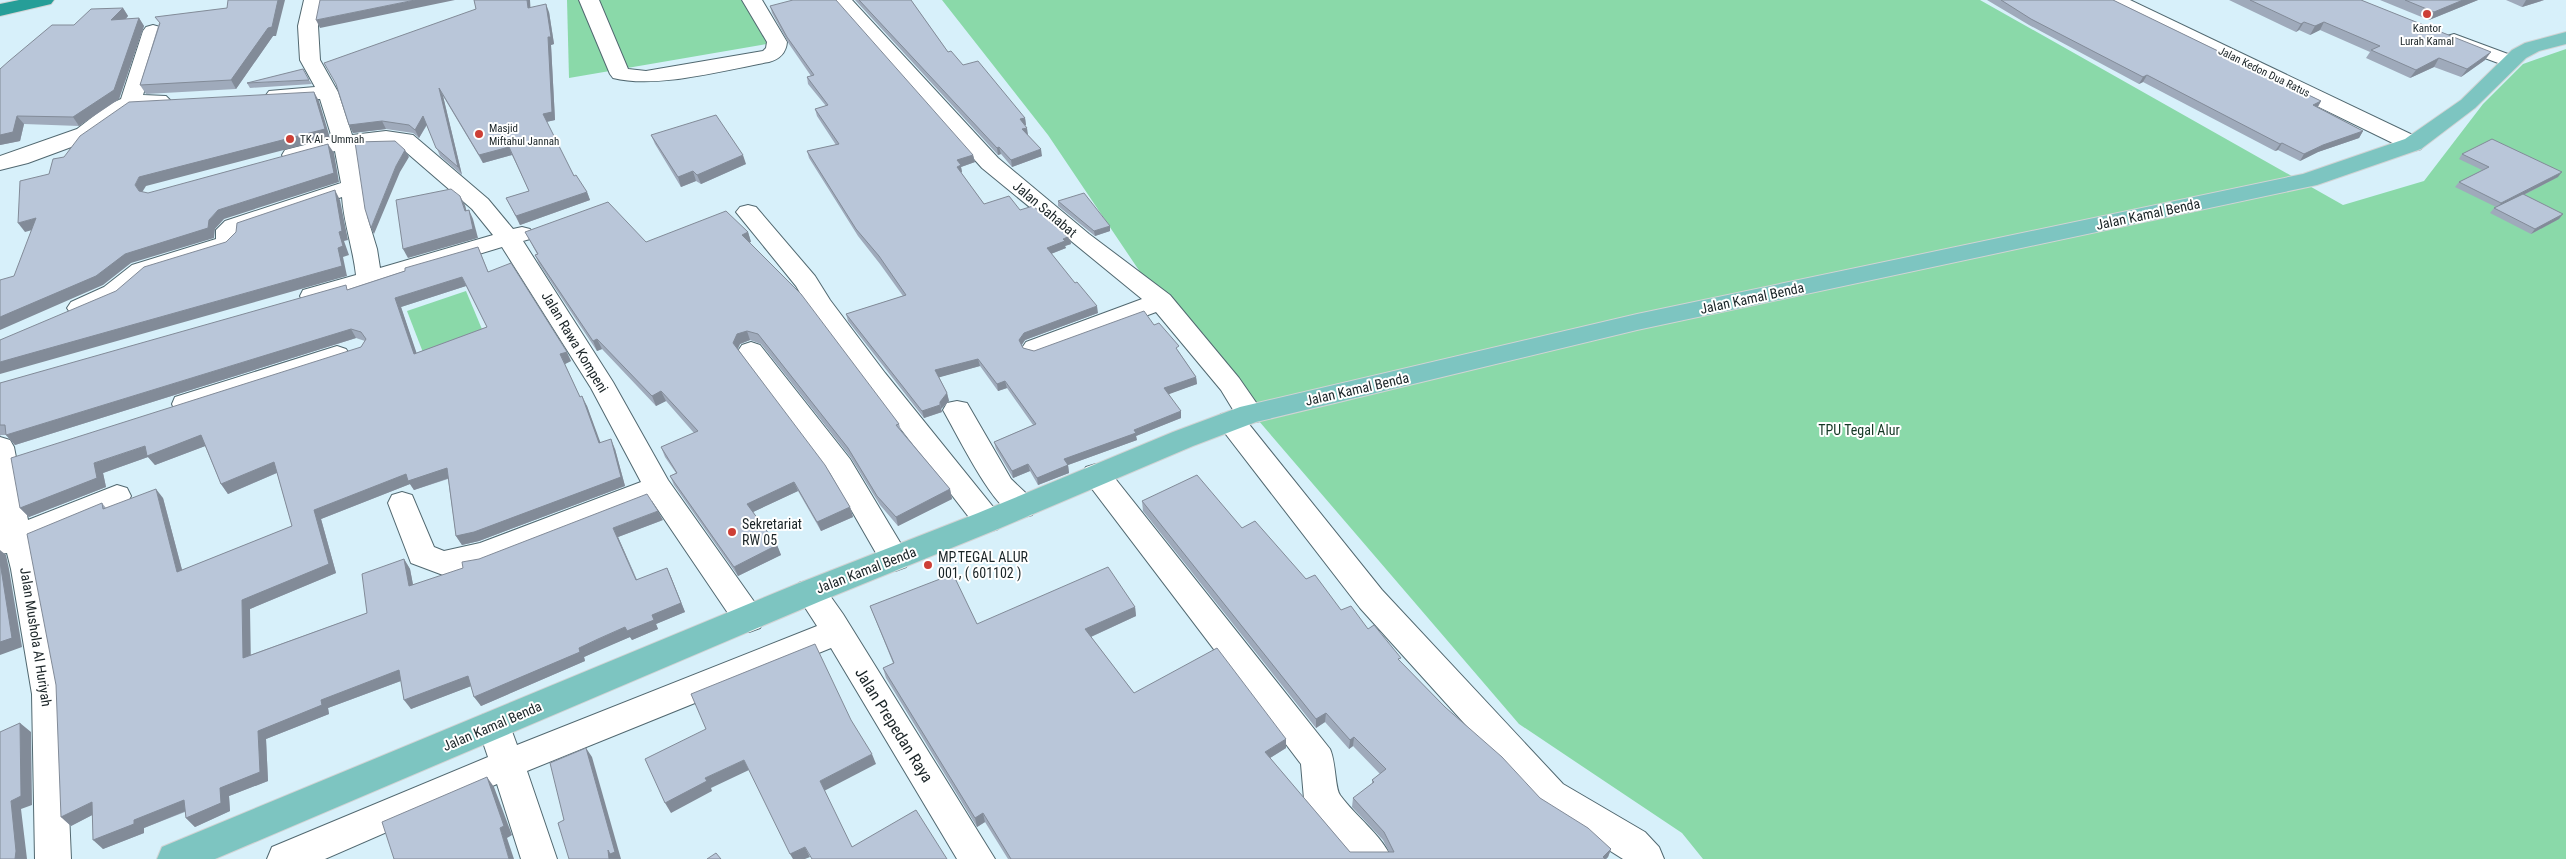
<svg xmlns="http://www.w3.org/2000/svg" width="2566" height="859" viewBox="0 0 2566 859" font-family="'Roboto Condensed',sans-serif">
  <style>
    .green { fill: #8ad9a9 }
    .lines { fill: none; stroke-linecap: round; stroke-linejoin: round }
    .minor-casing { stroke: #516870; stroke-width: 2 }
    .major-casing { stroke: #d1d3d4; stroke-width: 2 }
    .highway-casing { stroke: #d1d3d4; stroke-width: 2 }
    .minor { fill: #fff; fill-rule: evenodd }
    .major { fill: #7dc5c1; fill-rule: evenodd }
    .highway { fill: #269e98; fill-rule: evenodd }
    .wall { fill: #9faabb; fill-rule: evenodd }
    .shaded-wall { fill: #828b98 }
    .building { fill: #b9c6d9; stroke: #828b98; fill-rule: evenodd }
    .poi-dot { fill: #cd3f36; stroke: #fff; stroke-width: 2 }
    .labels { text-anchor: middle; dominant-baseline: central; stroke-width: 4; stroke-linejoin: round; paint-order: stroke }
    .far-poi-label { font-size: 11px; fill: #1a2427; stroke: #fff; text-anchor: start }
    .far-street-label { font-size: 11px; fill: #1a2427; stroke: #fff }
    .street-label { font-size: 14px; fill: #1a2427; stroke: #fff }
    .park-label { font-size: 14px; fill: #153825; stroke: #fff }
    .poi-label { font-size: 14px; fill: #1a2427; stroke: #fff; text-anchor: start }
    .near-street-label { font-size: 16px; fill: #1a2427; stroke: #fff }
  </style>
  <rect width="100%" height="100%" fill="#d7f0fa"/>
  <g class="green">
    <polygon points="567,0 757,0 767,44 569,78"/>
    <polygon points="942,0 1980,0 2343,205 2424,181 2483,104 2523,64 2566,49 2566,859 1703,859 1682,833 1519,724 1173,321 1048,135"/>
    <polygon points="466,291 484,334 424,355 407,311"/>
  </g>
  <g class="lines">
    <defs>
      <g id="minor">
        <path d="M304 0H324L318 26 320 60 338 92 352 135 386 131 413 135 488 199 513 229 522 227 530 229 534 234 530 239 523 241 613 382 668 480 760 610 765 619 760 628 749 632 738 628 652 501 484 566 443 575 411 563 388 503 392 495 402 492 412 495 434 547 444 551 480 543 641 482 591 388 502 247 321 302 312 304 303 302 300 296 303 290 356 275C353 248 344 224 342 197L241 231V240L232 249 150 275 122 299 89 314 80 316 71 314 67 308 71 302 104 287 132 265 216 239V230L225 221 341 183 335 151 293 162 285 160 282 155 285 150 332 138 320 99 276 101 269 99 266 95 269 91 315 87 300 60 298 26ZM386 145 399 146 472 209 493 235 380 268 377 249 367 216 364 186 356 147Z"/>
        <path d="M579 0H599L628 69 646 71 763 51 766 48 767 42 742 0H762L787 42C786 53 780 59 769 62 723 70 657 89 613 78L610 74Z"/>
        <polygon points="832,0 852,0 998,158 1089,234 1170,295 1239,378 1264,414 1260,421 1248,423 1382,590 1563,784 1645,832 1659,847 1664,859 1623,859 1539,806 1360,608 1221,428 1217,421 1221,414 1235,413 1221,390 1156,312 1044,354 1035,357 1026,354 1022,348 1026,342 1142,299 982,168"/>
        <polygon points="2105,0 2130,0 2421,139 2424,144 2421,149 2413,151 2405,149 2108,4"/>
        <polygon points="153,25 160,27 163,31 143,95 166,96 170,100 166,104 135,109 124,115 93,139 28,163 0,170 0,156 77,129 108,105 121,99 143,31 146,27"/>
        <polygon points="2454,34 2516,57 2519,61 2516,65 2509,67 2447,44 2444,40 2447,36"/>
        <polygon points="748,205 756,207 815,276 830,300 885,373 998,513 1003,521 998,529 988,532 978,529 867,385 811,311 796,286 736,212 740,207"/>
        <polygon points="751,342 760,345 850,459 910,559 906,567 895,571 884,567 830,473 738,351 742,345"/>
        <polygon points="337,346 346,349 350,355 346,361 185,413 175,411 172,404 175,397"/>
        <path d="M957 401 967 403 1011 479 1032 499 1037 507 1032 515C1025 517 1021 518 1014 515 991 505 957 434 943 410L947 403Z"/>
        <polygon points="0,437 10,440 14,447 28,520 117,485 127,488 131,496 127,504 34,542 41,569 64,694 71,859 35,859 32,694 11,569 7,553 0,554"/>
        <path d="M1096 464 1106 467 1330 749C1336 762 1335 789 1340 795 1356 817 1381 834 1392 859H1351L1309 810 1304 799 1301 764 1086 481 1082 474 1086 467Z"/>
        <polygon points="810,580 821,583 843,614 995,859 957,859 831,648 527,771 557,859 521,859 497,784 325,859 267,859 272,847 488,757 477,725 482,715 494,711 506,715 517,745 817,626 795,592 799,583"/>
      </g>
      <polygon id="major" points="2566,32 2566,44 2539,51 2526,58 2475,108 2421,149 2317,185 1637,330 1256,422 1193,446 998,529 821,601 215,859 157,859 162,847 799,583 978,513 1173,432 1240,407 1637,314 2303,174 2405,139 2461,100 2512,50 2525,43"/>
      <polygon id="highway" points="19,0 54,0 51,4 0,16 0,4"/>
    </defs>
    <use href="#minor" class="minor-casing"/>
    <use href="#major" class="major-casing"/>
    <use href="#highway" class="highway-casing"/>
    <use href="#minor" class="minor"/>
    <use href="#major" class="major"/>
    <use href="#highway" class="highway"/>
  </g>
  <g class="wall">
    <polygon points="474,0 530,0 530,8 549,12 554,44 551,45 555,120 546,122 574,176 587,192 590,200 520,225 506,198 529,191 512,155 483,163 443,96 462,175 440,156 427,125 419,138 413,133 386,129 353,133 349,125 476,9"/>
    <polygon points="855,0 911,0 948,52 1025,118 1026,125 1025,125 1028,135 1027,135 1042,156 1012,167 1001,154 998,155"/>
    <polygon points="1987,0 2113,0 2321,101 2318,107 2363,131 2359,138 2318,152 2300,161 2278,150 2275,151 2143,82 2139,84 2029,25"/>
    <polygon points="2229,0 2361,0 2485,60 2461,77 2434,67 2410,78 2366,58 2370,52 2320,30 2310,35 2299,30 2296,32"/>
    <polygon points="2380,0 2478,0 2429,20"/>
    <polygon points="2506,0 2544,0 2522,7"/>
    <polygon points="770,6 973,155 975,162 961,167 962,172 961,173 984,204 1020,210 1071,244 1065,246 1066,248 1051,254 1098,313 1025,340 1022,345 1023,348 1034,351 1154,325 1179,352 1196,377 1197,384 1168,394 1181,418 1136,436 1137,440 1068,465 1069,473 1038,485 1030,471 1013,478 996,449 994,442 1033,425 1007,388 998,391 980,366 939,377 947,393 949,401 941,409 942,412 924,418 848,321 846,314 903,296 880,264 858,236 809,158 807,151 836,145 817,116 815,109 826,106 808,84 807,77 811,76 789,44 772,13"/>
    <polygon points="123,8 128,16 126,19 139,18 144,26 119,99 79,126 24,124 20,141 0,145 0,69 74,25"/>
    <polygon points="159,23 276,36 273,36 236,89 146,94 140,85"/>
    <polygon points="309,80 312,84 250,88 247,83"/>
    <polygon points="651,135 746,164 701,184 696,181 681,187 655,144"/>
    <polygon points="2462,154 2558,177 2524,195 2563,214 2559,219 2531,234 2490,213 2494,208 2496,207 2455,187 2459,182 2482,170 2459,159"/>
    <polygon points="1058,201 1110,231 1095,236 1058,206"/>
    <polygon points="525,232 646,242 748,232 751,242 749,242 899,424 901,430 950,489 952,499 898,526 880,505 851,458 761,344 750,340 740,344 738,349 850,507 853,517 821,531 798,491 753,512 777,545 781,555 738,576 674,485 670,476 676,473 665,457 661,447 694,433 666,401 656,406 602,349 597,351 539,264 535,255 537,254"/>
    <path d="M478 247 488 271 571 361 565 364 580 397 587 406 600 443 615 449 625 486 479 541 462 545 456 536 448 479 414 490 410 484 321 519 336 573 250 609V655L367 613 404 559 410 569 413 585 663 520 618 537 637 580 667 568 671 577 685 612 656 624 658 629 632 640 630 637 603 648 584 657 585 661 481 706 471 686 411 709 401 681 328 708 329 714 266 739 268 781 229 796 230 811 195 827 186 818 185 812 144 828V833L103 849 92 815 71 826 61 817 102 503 106 508 163 498 182 570 292 526 277 473 228 494 221 484 205 446 155 465 148 457 103 473 106 487 29 517 20 508 361 347 365 341 356 338 15 445 6 435H1L0 436V383L349 289ZM466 286 487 327 416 353 401 307Z"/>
    <polygon points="1142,501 1242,528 1306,579 1341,610 1368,629 1445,707 1540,798 1611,849 1608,857 1606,859 1008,859 985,822 977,827 886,678 883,668 893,663 870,606 977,624 1135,607 1136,616 1091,637 1134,693 1286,739 1286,748 1270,758 1350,852 1389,852 1383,840 1352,807 1353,798 1372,784 1372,780 1380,774 1353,746 1349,749 1325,722 1316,728 1143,511"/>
  </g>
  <g class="shaded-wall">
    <polygon points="278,0 285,0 276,36 273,36 236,89 231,80"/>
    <polygon points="415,0 455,0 320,28 316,20"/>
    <polygon points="527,0 530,0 531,16 528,8"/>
    <polygon points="2463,0 2478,0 2429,20 2434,12"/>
    <polygon points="2526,0 2544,0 2522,7"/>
    <polygon points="546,4 549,12 554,44 551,45 555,120 546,122 543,114"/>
    <polygon points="123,8 128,16 117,28 111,20"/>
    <polygon points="139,18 144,26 119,99 79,126 73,117"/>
    <polygon points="2304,22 2299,30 2296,32 2301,24"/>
    <polygon points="2324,22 2320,30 2310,35 2315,26"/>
    <polygon points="2491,52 2485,60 2461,77 2467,69"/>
    <polygon points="2439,58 2434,67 2410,78 2416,70"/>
    <polygon points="2147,75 2143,82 2139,84 2143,77"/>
    <polygon points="439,88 443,96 462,175 458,167"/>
    <polygon points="314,92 319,101 330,138 146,186 141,194 135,185 139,177"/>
    <polygon points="2321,101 2317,108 2313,105"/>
    <polygon points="17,116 24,124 20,141 0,145 0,135"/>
    <polygon points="423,116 427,124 419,138 415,130"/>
    <polygon points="1025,118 1026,125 1021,126 1020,119"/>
    <polygon points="382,121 386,129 353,133 349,125"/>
    <polygon points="1027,128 1028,135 1023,136 1022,129"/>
    <polygon points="2363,131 2359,138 2318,152 2300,161 2304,154 2323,145"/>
    <polygon points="2282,143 2278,150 2275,151 2280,144"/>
    <polygon points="328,144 334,153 339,182 224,219 215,229 214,238 131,263 103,285 0,330 0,317 125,254 209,220 218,210"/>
    <polygon points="509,147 512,155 483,163 479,155"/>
    <polygon points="999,147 1001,154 998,155 997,148"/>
    <polygon points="1041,149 1042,156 1012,167 1011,160"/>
    <polygon points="405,150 409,157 400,172 374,234 371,228 396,166"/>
    <polygon points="743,155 746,164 701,184 697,175"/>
    <polygon points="973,155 975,162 961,167 962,172 958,174 957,167 957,160"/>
    <polygon points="693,171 696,181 681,187 678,177"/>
    <polygon points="2562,172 2558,177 2497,208 2501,203"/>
    <polygon points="335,190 340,200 348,240 344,241 349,255 343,257 347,276 0,374 0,362 338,248 339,232"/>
    <polygon points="587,192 590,200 520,225 516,216"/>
    <polygon points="460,196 465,205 469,220 465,211"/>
    <polygon points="469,210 473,219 478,238 408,258 403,249"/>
    <polygon points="2563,214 2559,219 2531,234 2535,229"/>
    <polygon points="36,218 43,227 25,232 18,223"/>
    <polygon points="1110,226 1110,231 1095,236 1094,231"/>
    <polygon points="748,232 751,242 745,244 742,235"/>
    <polygon points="1070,236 1071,244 1065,246 1066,248 1048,255 1047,248 1063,239"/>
    <polygon points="462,277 466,286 401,307 420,363 414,354 395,298"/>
    <polygon points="1097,306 1098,313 1025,340 1020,347 1019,340 1024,333"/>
    <polygon points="351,329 356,338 15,445 6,435"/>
    <polygon points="747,331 750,340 740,344 736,352 733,343 737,334"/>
    <polygon points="597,339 602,349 597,351 593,341"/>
    <polygon points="567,352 571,361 565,364 560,354"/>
    <polygon points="978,359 980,366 937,378 935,370"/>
    <polygon points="1196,377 1197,384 1164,396 1164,388"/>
    <polygon points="1005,381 1007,388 998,391 997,384"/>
    <polygon points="661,391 666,401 656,406 652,396"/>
    <polygon points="947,393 949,401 941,409 940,402"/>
    <polygon points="582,396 587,406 604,452 599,443"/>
    <polygon points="940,405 942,412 924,418 922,411"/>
    <polygon points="1181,411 1181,418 1136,436 1137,440 1068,465 1069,473 1038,485 1037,478 1064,459"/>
    <polygon points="201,435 208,445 155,465 148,457 103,473 106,487 29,517 20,508 94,463 145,446"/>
    <polygon points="611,439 615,449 625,486 479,541 462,545 456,536"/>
    <polygon points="274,462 281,471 228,494 221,484"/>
    <polygon points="1028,464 1030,471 1013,478 1012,471"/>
    <polygon points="447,468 452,477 414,490 410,484 321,519 336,573 250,609 251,667 243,658 242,600 314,510 406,474"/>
    <polygon points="794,482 798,491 751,513 747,504"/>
    <polygon points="156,489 163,498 185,581 177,572"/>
    <polygon points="950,489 952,499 898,526 896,517"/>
    <polygon points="850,507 853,517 821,531 817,522"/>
    <polygon points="658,511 663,520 618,537 641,589 613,528"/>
    <polygon points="777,545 781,555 738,576 734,567"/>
    <polygon points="0,550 6,555 9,569 22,647 0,655"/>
    <polygon points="404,559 410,569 415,595 409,586"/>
    <polygon points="667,568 671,577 685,612 656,624 658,629 632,640 630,637 584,657 585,661 481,706 474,697 579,648 652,615"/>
    <polygon points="1135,607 1136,616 1086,639 1085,629"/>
    <polygon points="399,670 406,679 328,708 329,714 266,739 268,781 229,796 230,811 195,827 186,818 220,788 258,731 321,700"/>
    <polygon points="468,676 474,685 411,709 404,700"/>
    <polygon points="1326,713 1325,722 1316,728 1316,719"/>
    <polygon points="20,723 31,732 32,805 21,809 27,859 15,859 11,801"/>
    <polygon points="1354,737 1353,746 1349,749 1350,740"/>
    <polygon points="1286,739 1286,748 1265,761 1265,752"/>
    <polygon points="586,748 592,757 621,859 609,859"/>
    <polygon points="872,754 876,764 824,791 820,781"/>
    <polygon points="744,760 749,770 711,788 712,791 671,813 665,803 705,778"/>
    <polygon points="487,777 494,787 512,835 507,838 514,859 509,859 500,828"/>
    <polygon points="184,800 193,808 144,828 144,833 103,849 93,840 134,820"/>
    <polygon points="92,802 102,810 71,826 61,817"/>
    <polygon points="983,813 985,822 977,827 975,818"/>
    <polygon points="805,847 810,857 805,859 793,859 790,854"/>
    <polygon points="1611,849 1608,857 1606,859 1602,859 1603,857"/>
  </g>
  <g class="building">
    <polygon points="228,0 278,0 272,27 268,28 231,80 140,85 160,23 155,17 227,8"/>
    <polygon points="320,0 415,0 316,20"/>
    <polygon points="474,0 527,0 528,8 546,4 551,37 548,37 552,112 543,114 574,176 576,175 587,192 516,216 506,198 529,191 509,147 479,155 439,88 458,167 436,148 423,116 415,130 409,125 382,121 349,125 336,84 324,63 476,9"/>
    <polygon points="793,0 836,0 973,155 957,160 961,165 957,167 984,204 1009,196 1020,210 1033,206 1070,236 1063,239 1065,241 1047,248 1075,283 1077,282 1097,306 1024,333 1019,340 1023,348 1034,351 1144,311 1154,325 1159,323 1179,346 1176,348 1196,377 1164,388 1181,411 1134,430 1136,433 1064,459 1068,465 1037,478 1028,464 1012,471 994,442 1036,424 1005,381 997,384 978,359 935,370 947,393 940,402 940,405 922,411 846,314 906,295 879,256 856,229 807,151 839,144 815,109 828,105 807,77 814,75 787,37 770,6"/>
    <polygon points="859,0 911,0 948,52 951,51 963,65 978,61 1025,118 1020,119 1027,128 1022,129 1041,149 1011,160 999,147 997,148"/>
    <polygon points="2001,0 2113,0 2321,101 2313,105 2363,131 2323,145 2304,154 2282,143 2280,144 2147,75 2143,77 2031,19"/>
    <polygon points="2250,0 2361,0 2491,52 2467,69 2439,58 2416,70 2371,50 2380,46 2324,22 2315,26 2304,22 2301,24"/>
    <polygon points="2405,0 2463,0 2434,12"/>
    <polygon points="123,8 111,20 139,18 114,90 73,117 17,116 13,132 0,135 0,69 9,61 52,25 74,25 91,9"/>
    <polygon points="303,69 309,80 247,83"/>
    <polygon points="314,92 325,129 139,177 135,185 139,191 148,193 328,144 334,173 218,210 209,220 208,228 125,254 96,276 0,317 0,280 14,276 36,218 18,223 20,181 49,174 53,159 64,157 80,136 129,102"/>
    <polygon points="716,115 743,155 697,175 693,171 678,177 651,135"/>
    <polygon points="2492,139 2562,172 2501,203 2459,182 2489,167 2462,154"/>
    <polygon points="395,141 405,150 396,166 371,228 365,209 355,142"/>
    <polygon points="451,189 460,196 465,211 469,210 473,229 403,249 396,200"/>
    <polygon points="335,190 342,231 339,232 343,246 338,248 342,266 0,362 0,340 116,291 144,267 226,242 236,232 237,223"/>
    <polygon points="1084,193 1110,226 1094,231 1058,201"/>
    <polygon points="2523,194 2563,214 2535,229 2494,208"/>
    <polygon points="608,202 646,242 726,211 748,232 742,235 801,294 899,424 896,425 950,489 896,517 877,496 848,448 758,334 747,331 737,334 733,343 825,465 850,507 817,522 794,482 747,504 777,545 734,567 670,476 677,473 661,447 698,431 661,391 652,396 597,339 593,341 535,255 538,254 525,232"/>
    <path d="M478 247 488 272 511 263 567 352 560 354 580 397 582 396 599 443 611 439 621 477 474 532 456 536 447 468 408 481 406 474 314 510 329 564 242 600 243 658 367 613 362 574 404 559 409 586 463 568 462 562 479 559 647 494 658 511 613 528 636 580 667 568 681 603 652 615 654 620 627 631 625 627 598 639 579 648 580 652 474 697 468 676 404 700 399 670 321 700 322 705 258 731 260 772 220 788 221 803 186 818 184 800 134 820V824L93 840 92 802 61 817 56 685 27 534 102 503 103 509 156 489 177 572 292 526 274 462 221 484 201 435 147 456 145 446 94 463 97 478 20 508 11 458 361 347 366 339 361 332 351 329 6 435 5 425H0V383L346 285 347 290 405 271V268ZM462 277 487 327 414 354 395 298Z"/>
    <polygon points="1197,475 1242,528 1255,521 1306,579 1315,575 1341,610 1351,606 1368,629 1374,625 1401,658 1398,659 1445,707 1502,757 1540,798 1588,828 1611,849 1603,857 1605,859 1011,859 983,813 975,818 883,668 894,663 870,606 953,574 977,624 1108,567 1135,607 1085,629 1134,693 1217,648 1286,739 1265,752 1350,852 1394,852 1384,832 1353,798 1374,782 1372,780 1386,769 1354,737 1350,740 1326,713 1316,719 1142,501"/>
    <polygon points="0,562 12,638 0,642"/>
    <polygon points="815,644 851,720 872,754 820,781 852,847 916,810 947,859 812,859 805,847 790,854 744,760 705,778 707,781 665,803 645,759 706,729 691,694"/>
    <polygon points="20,723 21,796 11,801 16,851 15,859 0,859 0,732"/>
    <polygon points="586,748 615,852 610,854 608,850 609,859 569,859 558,823 564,820 550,763"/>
    <polygon points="487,777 504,826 500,828 509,859 394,859 382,822"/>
    <polygon points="716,853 721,859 707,859"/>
  </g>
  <g class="poi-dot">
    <circle cx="2427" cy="14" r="5"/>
    <circle cx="479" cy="134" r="5"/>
    <circle cx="290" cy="139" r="5"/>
    <circle cx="732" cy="532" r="5"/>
    <circle cx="928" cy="565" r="5"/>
  </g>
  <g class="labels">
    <g class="far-poi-label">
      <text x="2427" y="28" text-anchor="middle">Kantor<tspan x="2427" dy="13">Lurah Kamal</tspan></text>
      <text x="489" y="128">Masjid<tspan x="489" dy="13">Miftahul Jannah</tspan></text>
      <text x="300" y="139">TK Al - Ummah</text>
    </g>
    <g class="far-street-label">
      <text transform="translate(2264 72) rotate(26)">Jalan Kedon Dua Ratus</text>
    </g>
    <g class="street-label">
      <text transform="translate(1045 209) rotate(40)">Jalan Sahabat</text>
      <text transform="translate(2148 214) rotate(-12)">Jalan Kamal Benda</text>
      <text transform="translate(1752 298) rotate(-12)">Jalan Kamal Benda</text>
      <text transform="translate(575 342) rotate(59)">Jalan Rawa Kompeni</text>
      <text transform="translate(1357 389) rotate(-13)">Jalan Kamal Benda</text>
      <text transform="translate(866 570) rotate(-21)">Jalan Kamal Benda</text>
      <text transform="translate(36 637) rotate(81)">Jalan Mushola Al Huriyah</text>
      <text transform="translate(492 726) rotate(-23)">Jalan Kamal Benda</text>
    </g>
    <g class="park-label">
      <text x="1859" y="430">TPU Tegal Alur</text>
    </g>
    <g class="poi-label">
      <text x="742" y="524">Sekretariat<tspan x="742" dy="16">RW 05</tspan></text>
      <text x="938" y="557">MP.TEGAL ALUR<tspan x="938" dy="16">001, ( 601102 )</tspan></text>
    </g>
    <g class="near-street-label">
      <text transform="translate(894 725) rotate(58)">Jalan Prepedan Raya</text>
    </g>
  </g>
</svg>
